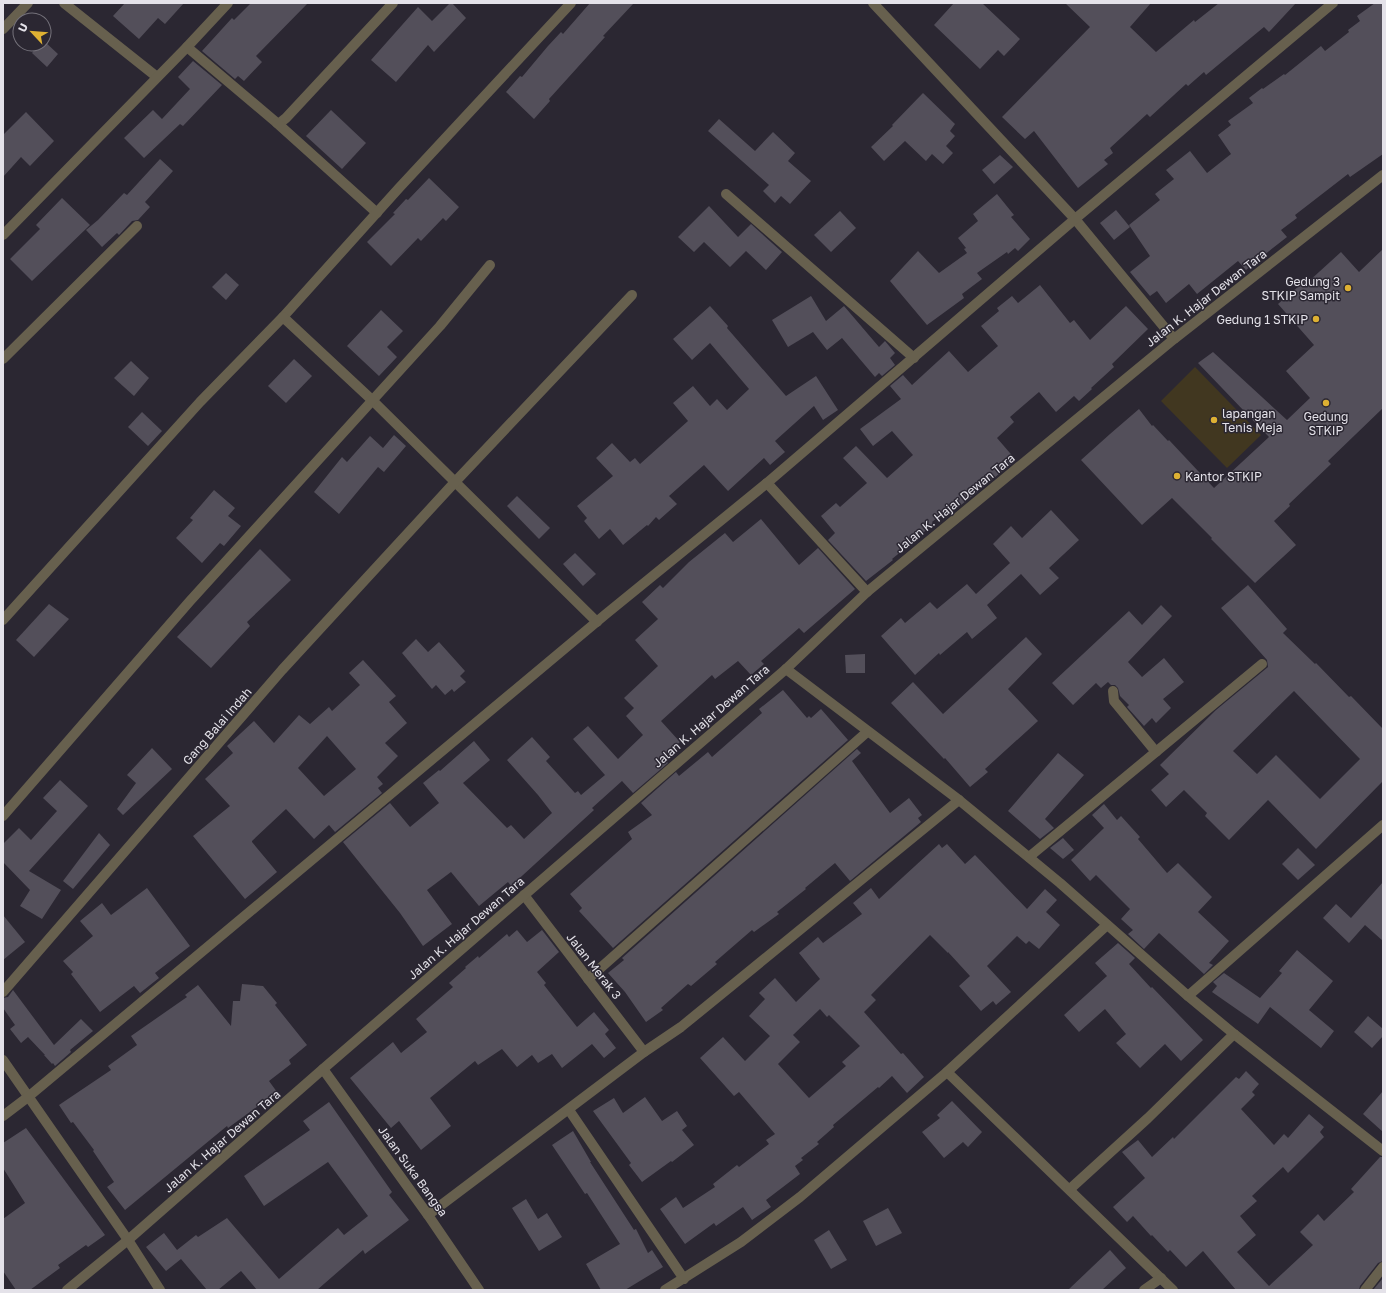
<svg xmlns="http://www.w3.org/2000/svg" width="1386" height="1293" viewBox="0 0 1386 1293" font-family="'Golos Text',sans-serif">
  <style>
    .green { fill: #413720 }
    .building { fill: #534f5a; fill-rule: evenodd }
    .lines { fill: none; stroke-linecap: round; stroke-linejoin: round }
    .minor { stroke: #67604e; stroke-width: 10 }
    .poi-dot { fill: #deb133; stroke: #2b2732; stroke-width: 1.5 }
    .labels { text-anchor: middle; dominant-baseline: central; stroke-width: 3; stroke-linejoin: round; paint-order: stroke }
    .poi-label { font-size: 12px; fill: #e4e2e9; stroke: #2b2732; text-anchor: end }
    .street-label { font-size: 12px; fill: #e4e2e9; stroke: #2b2732 }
  </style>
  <rect width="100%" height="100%" fill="#2b2732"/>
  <polygon class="green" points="1195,367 1261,435 1227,468 1161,401"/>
  <g class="building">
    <polygon points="125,3 184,3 165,24 158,18 139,39 113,16"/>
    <polygon points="251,3 308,3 256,56 262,62 244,81 238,76 235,79 202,51 232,18 234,20"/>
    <polygon points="450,3 452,3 466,18 434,52 428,45 396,82 371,60 418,7 432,21"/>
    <polygon points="590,3 634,3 603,36 605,37 549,99 550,101 534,119 506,92 520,76 522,77 548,46 561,32 563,34"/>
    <polygon points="954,3 982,3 1020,39 1004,56 998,50 980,69 934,25"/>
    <polygon points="1065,3 1151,3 1130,27 1156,52 1194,20 1195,22 1219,3 1296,3 1269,32 1264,27 1206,75 1204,72 1188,86 1186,84 1150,117 1147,114 1110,148 1113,153 1104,160 1108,164 1078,188 1034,131 1025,139 1002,117 1090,27"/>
    <polygon points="1375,3 1383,3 1383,154 1350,177 1348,174 1295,215 1297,218 1281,230 1287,237 1259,259 1246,270 1238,261 1197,294 1189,284 1166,303 1157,291 1150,296 1130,272 1150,256 1129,225 1160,200 1155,194 1174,179 1166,170 1190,151 1207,173 1231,154 1218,135 1231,125 1228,121 1253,103 1249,98 1262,88 1263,89 1284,74 1285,75 1321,46 1325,51 1349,32 1348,30 1360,21 1357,16"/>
    <polygon points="44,41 58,54 47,67 32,53 39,44 44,44"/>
    <polygon points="193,61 222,85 183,126 180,124 144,158 124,138 153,110 162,119 190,89 178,77"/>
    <polygon points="923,93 955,124 950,131 955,136 946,146 953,153 943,164 932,154 926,161 905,141 884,161 871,147 893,126 892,125"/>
    <polygon points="331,110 366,143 342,169 306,136"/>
    <polygon points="26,112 54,141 30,166 21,157 3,177 3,135"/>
    <polygon points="719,119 755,151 773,132 795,153 788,161 811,181 790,204 781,196 775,203 763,191 769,185 708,131"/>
    <polygon points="1000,155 1013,167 994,184 982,170"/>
    <polygon points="160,159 173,171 145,202 150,207 138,220 132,221 119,235 117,233 102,247 86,230 98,220 124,193 127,195"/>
    <polygon points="429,178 459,207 446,221 443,218 421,241 418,238 391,266 367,242 395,214 393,213 406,199 408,200"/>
    <polygon points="997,194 1014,215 1011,217 1030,239 1018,251 1015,248 1008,254 1007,252 977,273 982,279 962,294 964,298 927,325 890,281 918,251 939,273 967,253 964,249 966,248 958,238 978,221 973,214"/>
    <polygon points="62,198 90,225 32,281 10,259 40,229 36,225"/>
    <polygon points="709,206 738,237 751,224 782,252 766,270 746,251 730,267 704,242 694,252 678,237"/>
    <polygon points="1116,210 1130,227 1114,240 1100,223"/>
    <polygon points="840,211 856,228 831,252 814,235"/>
    <polygon points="1383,249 1383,408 1328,461 1331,464 1289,504 1290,506 1274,521 1296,545 1255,583 1211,539 1212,538 1172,498 1142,525 1081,460 1110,434 1139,409 1152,426 1153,425 1168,441 1169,440 1214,488 1269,437 1198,363 1213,352 1287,420 1310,398 1286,371 1314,345 1278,304 1306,280 1308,282 1341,252 1359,272"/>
    <polygon points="226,273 239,285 226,300 212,287"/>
    <polygon points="1040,285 1070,323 1074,320 1090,340 1126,306 1148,329 1112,364 1114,367 1091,388 1092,389 1079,401 1074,396 1056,412 1039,392 1010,417 1014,422 997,438 1016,460 961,505 958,501 932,522 934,525 918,536 919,537 892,559 893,560 866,581 828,540 835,533 821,516 836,503 840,507 867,483 843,458 856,446 887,478 913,455 892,431 873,446 860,429 901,399 890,386 903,375 912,385 949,351 968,372 998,346 981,326 999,311 997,308 1012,296 1018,303"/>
    <polygon points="811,296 826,321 844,306 879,347 885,341 895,353 890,358 895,365 882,376 879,373 875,377 842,338 827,350 813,332 788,347 772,320"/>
    <polygon points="710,306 728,326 727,328 786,396 816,376 838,410 823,420 814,406 775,441 785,452 770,465 764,458 728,491 704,465 669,496 677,504 659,520 656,517 648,526 647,525 623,545 610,529 599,539 584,521 587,518 577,506 613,476 596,458 612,443 630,462 635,458 640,464 688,421 673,403 693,386 710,406 717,399 727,410 749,389 710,343 692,360 673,339"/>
    <polygon points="381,310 403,331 387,347 397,357 379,376 347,346"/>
    <polygon points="294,359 312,376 286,403 268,386"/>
    <polygon points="131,361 149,378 134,396 114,378"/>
    <polygon points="142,412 162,431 148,446 128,427"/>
    <polygon points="394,435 406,446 384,472 378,467 339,514 314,492 342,457 347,462 370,436 383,448"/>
    <polygon points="214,490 235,508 228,516 241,526 224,546 220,543 202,563 176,538 193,520 190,518"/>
    <polygon points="517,496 550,528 539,539 507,506"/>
    <polygon points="1051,510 1079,540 1049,568 1059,578 1040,595 1021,574 987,605 997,618 972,639 967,632 940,655 939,653 915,675 881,636 901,618 905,623 930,602 937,609 967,584 976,594 1010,563 993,544 1011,526 1022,538"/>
    <polygon points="761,519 799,565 818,548 855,589 804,633 799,628 761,661 764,664 751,675 738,661 715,679 712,675 661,721 680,742 663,758 668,763 633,793 622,781 592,808 594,810 511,886 508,882 479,906 451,872 427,890 452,924 423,946 400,913 343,842 390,803 410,827 439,803 423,783 439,770 440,771 474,741 490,760 463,783 507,828 511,825 524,839 552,813 538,795 507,760 532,737 550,757 546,761 575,793 578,791 581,795 605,775 573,739 588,726 618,759 643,735 626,716 634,708 624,698 658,666 635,640 658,619 642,602 660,585 663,588 689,562 725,533 733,542"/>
    <polygon points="260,549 291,580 247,622 250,626 211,668 177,637"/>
    <polygon points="575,553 596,574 583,586 563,564"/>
    <path d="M1248 585 1287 629 1283 633 1315 664 1316 663 1349 697 1351 696 1383 729V781L1316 849 1268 800 1229 840 1205 816 1207 813 1184 790 1166 807 1151 790 1169 774 1160 765 1216 710 1268 667 1267 660 1221 608ZM1294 691 1360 759 1320 799 1276 755 1257 774 1233 751Z"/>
    <polygon points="49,604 69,619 34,657 16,640"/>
    <polygon points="1161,605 1172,616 1128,662 1142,677 1164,658 1184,682 1163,699 1171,708 1156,723 1152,718 1144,726 1127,707 1129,705 1120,696 1118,688 1115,685 1111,685 1108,682 1101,688 1096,683 1073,705 1052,683 1129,611 1142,625"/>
    <polygon points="1026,637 1042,654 1008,689 1038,721 985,769 988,772 970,787 945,758 944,759 891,703 913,682 943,714"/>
    <polygon points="416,639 428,652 439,642 465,671 460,676 466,682 454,692 452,689 445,695 436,685 432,689 402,653"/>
    <polygon points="865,654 865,673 846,673 845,655"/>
    <path d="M363 660 396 696 389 702 407 723 385 743 398 756 377 777 383 784 378 788 382 793 335 832 329 825 314 839 286 809 252 841V842L277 872 245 899 193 836 230 806 205 779 233 753 227 746 254 721 274 743 299 715 310 724 329 707 332 711 360 685 349 673ZM327 736 356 769 324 796 298 768Z"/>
    <polygon points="783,690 807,718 809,716 811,718 821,709 848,740 613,948 579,911 582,908 570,894 632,839 628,832 652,815 641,803 676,772 679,776 708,752 712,757 762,713 759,709"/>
    <polygon points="152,748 172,769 123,815 117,809 136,783 127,775"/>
    <polygon points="857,749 861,753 852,761 890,813 909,798 922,815 918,818 921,822 850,881 835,863 805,888 806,889 777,912 779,914 754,932 752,930 715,962 717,964 691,986 688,984 661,1008 663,1010 646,1022 625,992 608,973 624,960 622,958"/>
    <polygon points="1058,753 1084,775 1045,819 1054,828 1040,839 1008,811"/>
    <polygon points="60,780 88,806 29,871 61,890 42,919 20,906 30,890 3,862 3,844 19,828 31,840 57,811 43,798"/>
    <polygon points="1104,804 1117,820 1121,816 1140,837 1138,839 1167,873 1178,863 1212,897 1198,912 1229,941 1209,963 1213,965 1204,974 1159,933 1144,949 1128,934 1133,930 1121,919 1130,909 1096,875 1090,881 1071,860 1104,828 1092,815"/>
    <polygon points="99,833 110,845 73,889 63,881"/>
    <polygon points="1063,838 1074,850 1063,859 1050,848"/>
    <path d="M939 844 942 848 947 844 965 864 975 855 1027 909 1045 889 1057 900 1046 912 1060 925 1039 949 1029 941 1026 944 1017 936 987 966 1011 992 996 1005 993 1001 981 1011 959 986 970 976 948 952V953L930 935 871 995 876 1000 864 1012 901 1054 903 1053 924 1077 907 1093 892 1076 879 1088 878 1087 833 1125 834 1127 817 1142 819 1144 801 1158 803 1160 795 1166 800 1174 766 1200 771 1207 752 1220 743 1207 716 1226 714 1223 685 1244 660 1209 676 1197 683 1208 715 1187 713 1184 737 1165 739 1167 769 1144 766 1140 775 1134 739 1092 734 1096 700 1058 723 1037 745 1061 770 1036 749 1016 765 999 759 993 775 978 796 1002 820 979 799 953 818 937 823 943 862 914 853 903 871 888 879 899ZM820 1009 827 1017 829 1015 860 1046 842 1062 846 1066 809 1098 778 1064 800 1042 793 1035Z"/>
    <polygon points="1298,848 1315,865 1298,880 1282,864"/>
    <polygon points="1383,882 1383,941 1365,925 1349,943 1323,918 1336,904 1351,918"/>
    <polygon points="147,888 190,946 155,973 159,978 140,993 134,986 100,1012 71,974 73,972 63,961 93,936 80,921 102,903 111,915"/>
    <polygon points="3,915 25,942 3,960"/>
    <polygon points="517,930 527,942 542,930 559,952 537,972 546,983 544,985 577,1027 594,1012 609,1030 605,1034 616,1048 604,1058 592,1044 562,1068 552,1054 538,1063 532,1055 517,1067 502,1049 478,1065 475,1061 430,1098 451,1126 421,1150 399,1121 391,1128 350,1078 393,1042 401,1053 427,1032 416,1019 453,987 449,983 466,968 465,967 478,956 479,958 507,934 509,937"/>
    <polygon points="1118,943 1135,958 1129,964 1151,988 1152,987 1203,1040 1181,1061 1165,1044 1140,1068 1116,1043 1126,1034 1105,1009 1079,1032 1064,1015 1107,976 1095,963"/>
    <polygon points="1297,950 1333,981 1309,1010 1334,1031 1321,1048 1270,1007 1258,1024 1212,992 1217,986 1213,982 1224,973 1260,998 1282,973 1279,971"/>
    <polygon points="242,984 263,986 277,1003 275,1005 307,1045 289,1060 291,1064 269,1081 277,1092 228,1128 227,1126 125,1210 107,1187 114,1182 93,1151 94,1150 73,1122 71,1123 59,1105 111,1070 108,1066 137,1045 131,1036 187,997 185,995 198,985 231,1026 233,1001 240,1001"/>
    <polygon points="13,990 54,1045 81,1019 93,1031 70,1050 71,1052 55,1066 53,1063 52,1064 44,1055 45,1055 28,1037 21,1043 10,1029 15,1025 3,1008 3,998 8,997"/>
    <polygon points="1368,1016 1383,1029 1383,1036 1372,1048 1354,1032"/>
    <polygon points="1246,1071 1259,1084 1252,1092 1255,1095 1241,1109 1274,1145 1284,1134 1288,1138 1309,1114 1324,1127 1320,1132 1324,1137 1288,1173 1283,1167 1252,1196 1257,1201 1240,1216 1256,1235 1237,1252 1269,1286 1313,1245 1300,1232 1318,1214 1324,1221 1354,1192 1351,1189 1380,1157 1383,1157 1383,1261 1378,1263 1360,1286 1359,1290 1236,1290 1203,1251 1186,1267 1170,1250 1168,1252 1152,1235 1151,1236 1133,1216 1127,1222 1113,1207 1145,1178 1122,1152 1138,1140 1152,1157 1173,1137 1174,1139 1236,1077 1239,1079"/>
    <polygon points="1383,1091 1383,1132 1363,1114"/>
    <polygon points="645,1097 662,1121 677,1111 687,1126 682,1130 694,1145 672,1162 671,1161 642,1182 629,1165 631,1163 593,1111 614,1098 623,1113"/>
    <polygon points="952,1101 982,1132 968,1147 963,1142 944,1158 922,1132 940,1118 937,1115"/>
    <polygon points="329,1102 392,1192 389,1195 409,1220 365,1254 363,1250 317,1290 257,1290 241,1271 218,1290 207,1290 181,1259 166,1271 146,1247 164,1233 177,1250 196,1235 198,1237 227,1218 279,1279 338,1228 344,1235 368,1216 328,1162 264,1206 244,1176 310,1130 303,1121"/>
    <polygon points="26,1128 105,1235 88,1247 86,1245 58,1265 60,1268 30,1290 16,1290 3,1271 3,1219 25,1203 3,1168 3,1143"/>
    <polygon points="573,1131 591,1162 590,1162 634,1230 636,1229 648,1253 652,1250 663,1267 625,1290 601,1290 586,1264 620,1244 587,1193 585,1194 552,1145"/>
    <polygon points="526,1199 538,1219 547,1213 562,1237 539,1251 512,1208"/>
    <polygon points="888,1208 902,1233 876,1246 863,1221"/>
    <polygon points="829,1230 847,1260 831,1269 814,1240"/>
    <polygon points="1110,1250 1126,1268 1102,1290 1068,1290"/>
    <polygon points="1383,1278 1383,1290 1373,1290"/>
  </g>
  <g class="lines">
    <g class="minor">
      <polyline points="64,3 157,77"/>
      <polyline points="873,3 1075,219 1174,339"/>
      <polyline points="3,29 28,3"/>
      <polyline points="187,47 277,123 281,122 286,118 393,3"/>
      <polyline points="277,123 377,213"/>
      <polyline points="726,194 914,358"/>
      <polyline points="3,235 187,47 228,3"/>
      <polyline points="283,317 399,188 571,3"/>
      <polyline points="3,359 137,226"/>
      <polyline points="767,483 867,592"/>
      <polyline points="3,620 200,402 283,317 372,400 597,622"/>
      <polyline points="786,669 959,800 1060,883 1188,996 1234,1034 1383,1151"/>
      <polyline points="1113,691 1114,701 1156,752"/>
      <polyline points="3,816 190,601 440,326 490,265"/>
      <polyline points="1029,857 1262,664"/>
      <polyline points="524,895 644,1052"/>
      <polyline points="588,979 867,732"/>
      <polyline points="3,992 282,670 455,482 632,295"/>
      <polyline points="1188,996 1383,825"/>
      <polyline points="3,1060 128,1240 160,1290"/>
      <polyline points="323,1069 428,1215 479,1290"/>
      <polyline points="947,1072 1173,1290"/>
      <polyline points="569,1110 684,1279"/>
      <polyline points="3,1116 28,1097 606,614 767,483 1075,219 1333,3"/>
      <polyline points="1070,1189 1148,1118 1234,1034"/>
      <polyline points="428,1215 644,1052 681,1027 959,800"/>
      <polyline points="67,1290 128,1240 323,1069 786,669 867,592 1174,339 1383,175"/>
      <polyline points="665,1290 741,1242 800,1197 947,1072 1107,925"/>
      <polyline points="1144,1290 1161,1278"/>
      <polyline points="1365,1290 1383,1267"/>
    </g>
  </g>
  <g class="poi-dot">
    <circle cx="1348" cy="288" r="4"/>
    <circle cx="1316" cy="319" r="4"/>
    <circle cx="1326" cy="403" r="4"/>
    <circle cx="1214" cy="420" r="4"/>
    <circle cx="1177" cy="476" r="4"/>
  </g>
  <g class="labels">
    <g class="poi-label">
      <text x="1340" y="281">Gedung 3<tspan x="1340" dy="14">STKIP Sampit</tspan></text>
      <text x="1308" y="319">Gedung 1 STKIP</text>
      <text x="1222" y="413" text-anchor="start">lapangan<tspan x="1222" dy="14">Tenis Meja</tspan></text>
      <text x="1326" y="416" text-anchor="middle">Gedung<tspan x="1326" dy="14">STKIP</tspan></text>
      <text x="1185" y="476" text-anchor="start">Kantor STKIP</text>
    </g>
    <g class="street-label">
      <text transform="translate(1206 298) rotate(-38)">Jalan K. Hajar Dewan Tara</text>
      <text transform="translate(955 503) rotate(-39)">Jalan K. Hajar Dewan Tara</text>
      <text transform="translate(711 716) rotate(-41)">Jalan K. Hajar Dewan Tara</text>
      <text transform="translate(217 726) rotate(-49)">Gang Balai Indah</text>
      <text transform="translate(466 928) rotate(-41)">Jalan K. Hajar Dewan Tara</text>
      <text transform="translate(594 966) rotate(52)">Jalan Merak 3</text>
      <text transform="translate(222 1141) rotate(-41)">Jalan K. Hajar Dewan Tara</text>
      <text transform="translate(413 1171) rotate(54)">Jalan Suka Bangsa</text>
    </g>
  </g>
  <rect width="1386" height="1293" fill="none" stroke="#e4e2e9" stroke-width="8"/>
  <g transform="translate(32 32) rotate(296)"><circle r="19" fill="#2b2732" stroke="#75727b"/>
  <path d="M0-3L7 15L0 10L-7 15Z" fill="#deb133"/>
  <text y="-6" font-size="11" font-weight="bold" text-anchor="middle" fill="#e4e2e9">U</text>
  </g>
</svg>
